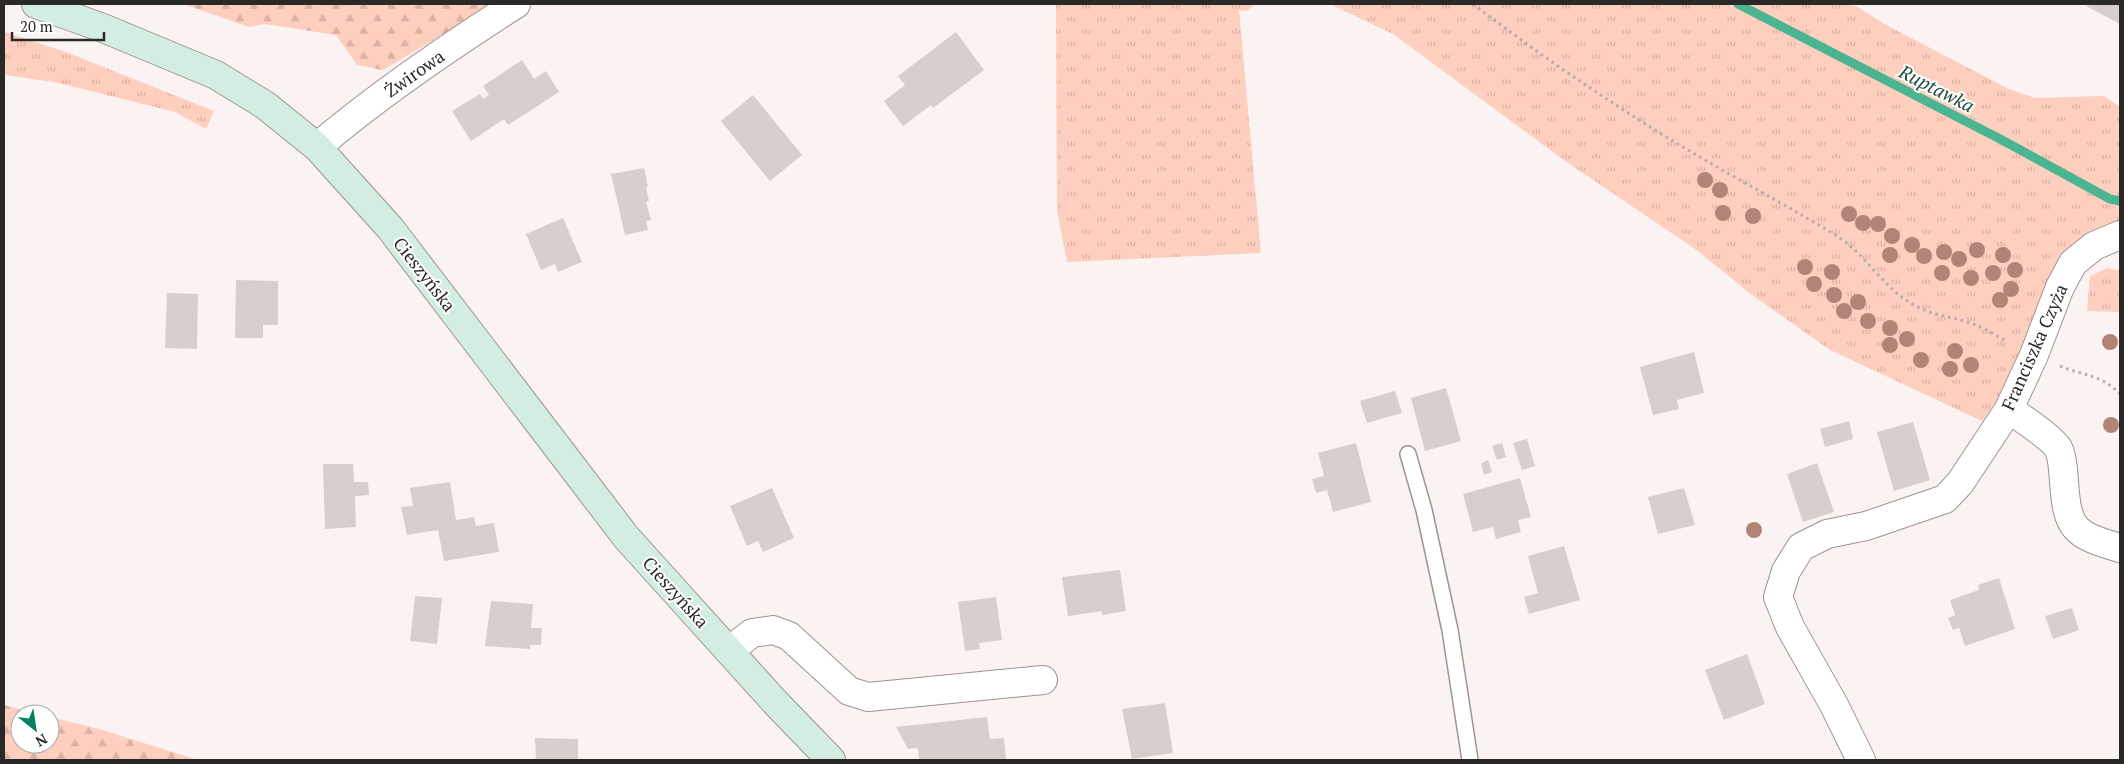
<svg xmlns="http://www.w3.org/2000/svg" width="2124" height="764" viewBox="0 0 2124 764" font-family="'PT Serif',serif">
  <style>
    .grass { fill: url(#grass-tufts) }
    .forest { fill: url(#forest-firs) }
    .lines { fill: none; stroke-linecap: round; stroke-linejoin: round }
    .stream { stroke: #4bb490; stroke-width: 9 }
    .building { fill: #d7cfcd }
    .service-casing { stroke: #9b9492; stroke-width: 18 }
    .minor-casing { stroke: #9b9492; stroke-width: 30 }
    .secondary-casing { stroke: #9b9492; stroke-width: 30 }
    .path { stroke: #b3adac; stroke-width: 3; stroke-dasharray: 2.5 4; stroke-linecap: butt }
    .service { stroke: #fff; stroke-width: 15 }
    .minor { stroke: #fff; stroke-width: 28 }
    .secondary { stroke: #d3ede3; stroke-width: 28 }
    .tree { fill: #b28475 }
    .labels { text-anchor: middle; dominant-baseline: central; stroke-width: 4; stroke-linejoin: round; paint-order: stroke }
    .street-label { font-size: 18px; fill: #2b2828; stroke: #fff }
    .water-label { font-size: 19px; font-style: italic; fill: #224e3e; stroke: #fff }
  </style>
  <defs>
    <pattern id="grass-tufts" width="24" height="20" patternUnits="userSpaceOnUse" patternTransform="scale(1.25)"><rect width="24" height="20" fill="#fecebf"/><path d="M3 7l-1-3M5 7V3M7 7l1-3M15 17l-1-3M17 17v-4M19 17l1-3" fill="none" stroke="#dab1a4"/></pattern>
    <pattern id="forest-firs" width="22" height="20" patternUnits="userSpaceOnUse" patternTransform="scale(1.25)"><rect width="22" height="20" fill="#fecebf"/><path d="M5 1l3.5 6h-7zM16 11l3.5 6h-7z" fill="#dab1a4"/></pattern>
  </defs>
  <rect width="100%" height="100%" fill="#fbf3f1"/>
  <g class="grass">
    <polygon points="1056,4 1255,4 1247,11 1239,10 1261,253 1067,262 1057,210"/>
    <polygon points="1330,4 1844,4 1856,6 1886,25 2009,89 2035,98 2104,96 2120,107 2120,228 2064,252 2051,288 1998,399 1982,421 1830,350 1748,292 1698,251 1565,161 1393,34"/>
    <polygon points="4,32 66,52 214,111 206,129 175,112 54,82 4,75"/>
    <polygon points="2108,268 2120,271 2120,312 2087,311 2090,276"/>
  </g>
  <g class="forest">
    <polygon points="183,4 494,4 383,70 357,65 336,35 265,24 249,27"/>
    <polygon points="4,705 39,714 20,714 20,744 50,744 50,717 99,729 198,760 4,760"/>
  </g>
  <g class="lines">
    <polyline class="stream" points="1738,4 2002,140 2110,199 2120,201"/>
  </g>
  <g class="building">
    <polygon points="2088,4 2120,4 2120,24 2086,6"/>
    <polygon points="956,32 984,70 933,108 931,105 903,126 884,101 905,85 898,76"/>
    <polygon points="522,60 534,79 546,71 559,92 508,125 504,119 471,141 452,111 480,94 483,99 489,95 483,86"/>
    <polygon points="753,95 802,155 770,181 721,121"/>
    <polygon points="644,168 648,187 646,187 649,201 646,202 651,220 646,221 648,230 625,235 611,174"/>
    <polygon points="563,218 582,262 558,272 555,264 541,270 526,234"/>
    <polygon points="236,280 278,281 278,325 263,325 263,338 235,338"/>
    <polygon points="167,293 198,294 197,349 165,348"/>
    <polygon points="1694,352 1704,393 1677,400 1679,409 1653,415 1640,367"/>
    <polygon points="1446,388 1461,441 1425,451 1411,398"/>
    <polygon points="1395,391 1402,413 1367,423 1360,401"/>
    <polygon points="1849,421 1853,439 1825,447 1820,429"/>
    <polygon points="1913,422 1930,480 1894,491 1877,432"/>
    <polygon points="1527,439 1535,466 1522,470 1513,443"/>
    <polygon points="1356,443 1371,502 1333,512 1327,490 1316,493 1312,479 1324,476 1318,453"/>
    <polygon points="1502,443 1506,457 1497,460 1492,446"/>
    <polygon points="1488,460 1492,472 1484,475 1481,463"/>
    <polygon points="1817,463 1834,512 1803,522 1787,474"/>
    <polygon points="323,464 353,464 354,482 368,482 369,495 355,496 356,527 325,529"/>
    <polygon points="1520,478 1531,517 1518,520 1521,532 1496,539 1493,527 1473,532 1463,494"/>
    <polygon points="450,482 456,520 474,517 476,526 494,523 499,552 444,561 438,530 407,535 401,507 413,506 410,488"/>
    <polygon points="772,488 794,538 763,552 758,541 747,546 730,506"/>
    <polygon points="1684,488 1695,525 1658,534 1648,497"/>
    <polygon points="1564,546 1580,600 1529,614 1524,597 1538,593 1528,556"/>
    <polygon points="1120,570 1126,611 1102,615 1102,611 1068,616 1062,577"/>
    <polygon points="1999,578 2015,629 1965,646 1959,628 1953,630 1948,618 1955,615 1950,600 1979,590 1978,585"/>
    <polygon points="415,596 442,598 437,644 410,641"/>
    <polygon points="996,597 1002,640 979,643 980,649 965,651 958,602"/>
    <polygon points="491,601 533,604 531,628 542,628 541,645 530,645 530,649 485,646"/>
    <polygon points="2072,608 2079,630 2053,639 2045,616"/>
    <polygon points="1747,654 1765,704 1724,720 1705,670"/>
    <polygon points="1165,703 1173,753 1132,759 1122,709"/>
    <polygon points="987,717 990,739 1004,738 1006,760 919,760 918,748 908,749 896,727"/>
    <polygon points="535,738 578,739 578,760 536,760"/>
  </g>
  <g class="lines">
    <defs>
      <polyline id="service" points="1408,454 1424,510 1450,630 1470,760"/>
      <g id="minor">
        <path d="M317 147C379 94 447 48 516 4"/>
        <path d="M2009 409C2020 417 2055 440 2059 450 2063 459 2063 471 2064 481 2067 529 2074 535 2120 548"/>
        <polyline points="729,651 752,633 773,630 789,636 849,691 868,697 1043,680"/>
        <polyline points="1861,760 1834,705 1790,627 1778,597 1786,571 1801,547 1827,534 1866,526 1945,499 1960,483 2009,409 2034,355 2060,287 2073,263 2094,246 2120,235"/>
      </g>
      <polyline id="secondary" points="36,4 103,28 216,75 265,105 317,147 390,228 626,537 775,702 831,760"/>
    </defs>
    <use href="#service" class="service-casing"/>
    <use href="#minor" class="minor-casing"/>
    <use href="#secondary" class="secondary-casing"/>
    <g class="path">
      <path d="M1473 4C1537 53 1604 99 1673 141 1727 174 1783 203 1837 236 1867 255 1884 290 1916 306 1934 316 1954 317 1973 324 1985 328 1996 336 2007 341"/>
      <path d="M2060 366C2086 377 2099 373 2120 394"/>
    </g>
    <use href="#service" class="service"/>
    <use href="#minor" class="minor"/>
    <use href="#secondary" class="secondary"/>
  </g>
  <g class="tree">
    <circle cx="1705" cy="180" r="8"/>
    <circle cx="1720" cy="190" r="8"/>
    <circle cx="1723" cy="213" r="8"/>
    <circle cx="1849" cy="214" r="8"/>
    <circle cx="1753" cy="216" r="8"/>
    <circle cx="1863" cy="223" r="8"/>
    <circle cx="1878" cy="224" r="8"/>
    <circle cx="1892" cy="236" r="8"/>
    <circle cx="1912" cy="245" r="8"/>
    <circle cx="1977" cy="250" r="8"/>
    <circle cx="1944" cy="252" r="8"/>
    <circle cx="1890" cy="255" r="8"/>
    <circle cx="2003" cy="255" r="8"/>
    <circle cx="1924" cy="256" r="8"/>
    <circle cx="1959" cy="259" r="8"/>
    <circle cx="1805" cy="267" r="8"/>
    <circle cx="2015" cy="270" r="8"/>
    <circle cx="1832" cy="272" r="8"/>
    <circle cx="1942" cy="273" r="8"/>
    <circle cx="1993" cy="273" r="8"/>
    <circle cx="1971" cy="278" r="8"/>
    <circle cx="1814" cy="284" r="8"/>
    <circle cx="2011" cy="289" r="8"/>
    <circle cx="1834" cy="295" r="8"/>
    <circle cx="2000" cy="300" r="8"/>
    <circle cx="1858" cy="302" r="8"/>
    <circle cx="1844" cy="311" r="8"/>
    <circle cx="1868" cy="321" r="8"/>
    <circle cx="1890" cy="328" r="8"/>
    <circle cx="1907" cy="339" r="8"/>
    <circle cx="2110" cy="342" r="8"/>
    <circle cx="1890" cy="345" r="8"/>
    <circle cx="1955" cy="351" r="8"/>
    <circle cx="1921" cy="360" r="8"/>
    <circle cx="1971" cy="365" r="8"/>
    <circle cx="1950" cy="369" r="8"/>
    <circle cx="2111" cy="425" r="8"/>
    <circle cx="1754" cy="530" r="8"/>
  </g>
  <g class="labels">
    <g class="street-label">
      <text transform="translate(414 73) rotate(-35)">Żwirowa</text>
      <text transform="translate(425 274) rotate(52)">Cieszyńska</text>
      <text transform="translate(2034 347) rotate(-66)">Franciszka Czyża</text>
      <text transform="translate(676 592) rotate(48)">Cieszyńska</text>
    </g>
    <g class="water-label">
      <text transform="translate(1937 88) rotate(27)">Ruptawka</text>
    </g>
  </g>
  <rect width="2124" height="764" fill="none" stroke="#2b2828" stroke-width="10"/>
  <g transform="translate(35 729) rotate(150)"><circle r="24" fill="#ffffff" stroke="#aaa9a9"/>
  <path d="M0-4L9 19L0 12L-9 19Z" fill="#048060"/>
  <text y="-8" font-size="14" font-weight="bold" text-anchor="middle" fill="#2b2828">N</text>
  </g>
  <path d="M12 32v8h92v-8" fill="none" stroke="#2b2828" stroke-width="2.5"/>
  <text x="20" y="32" font-size="15" fill="#2b2828" stroke="#ffffff" stroke-width="4" paint-order="stroke">20 m</text>
</svg>
